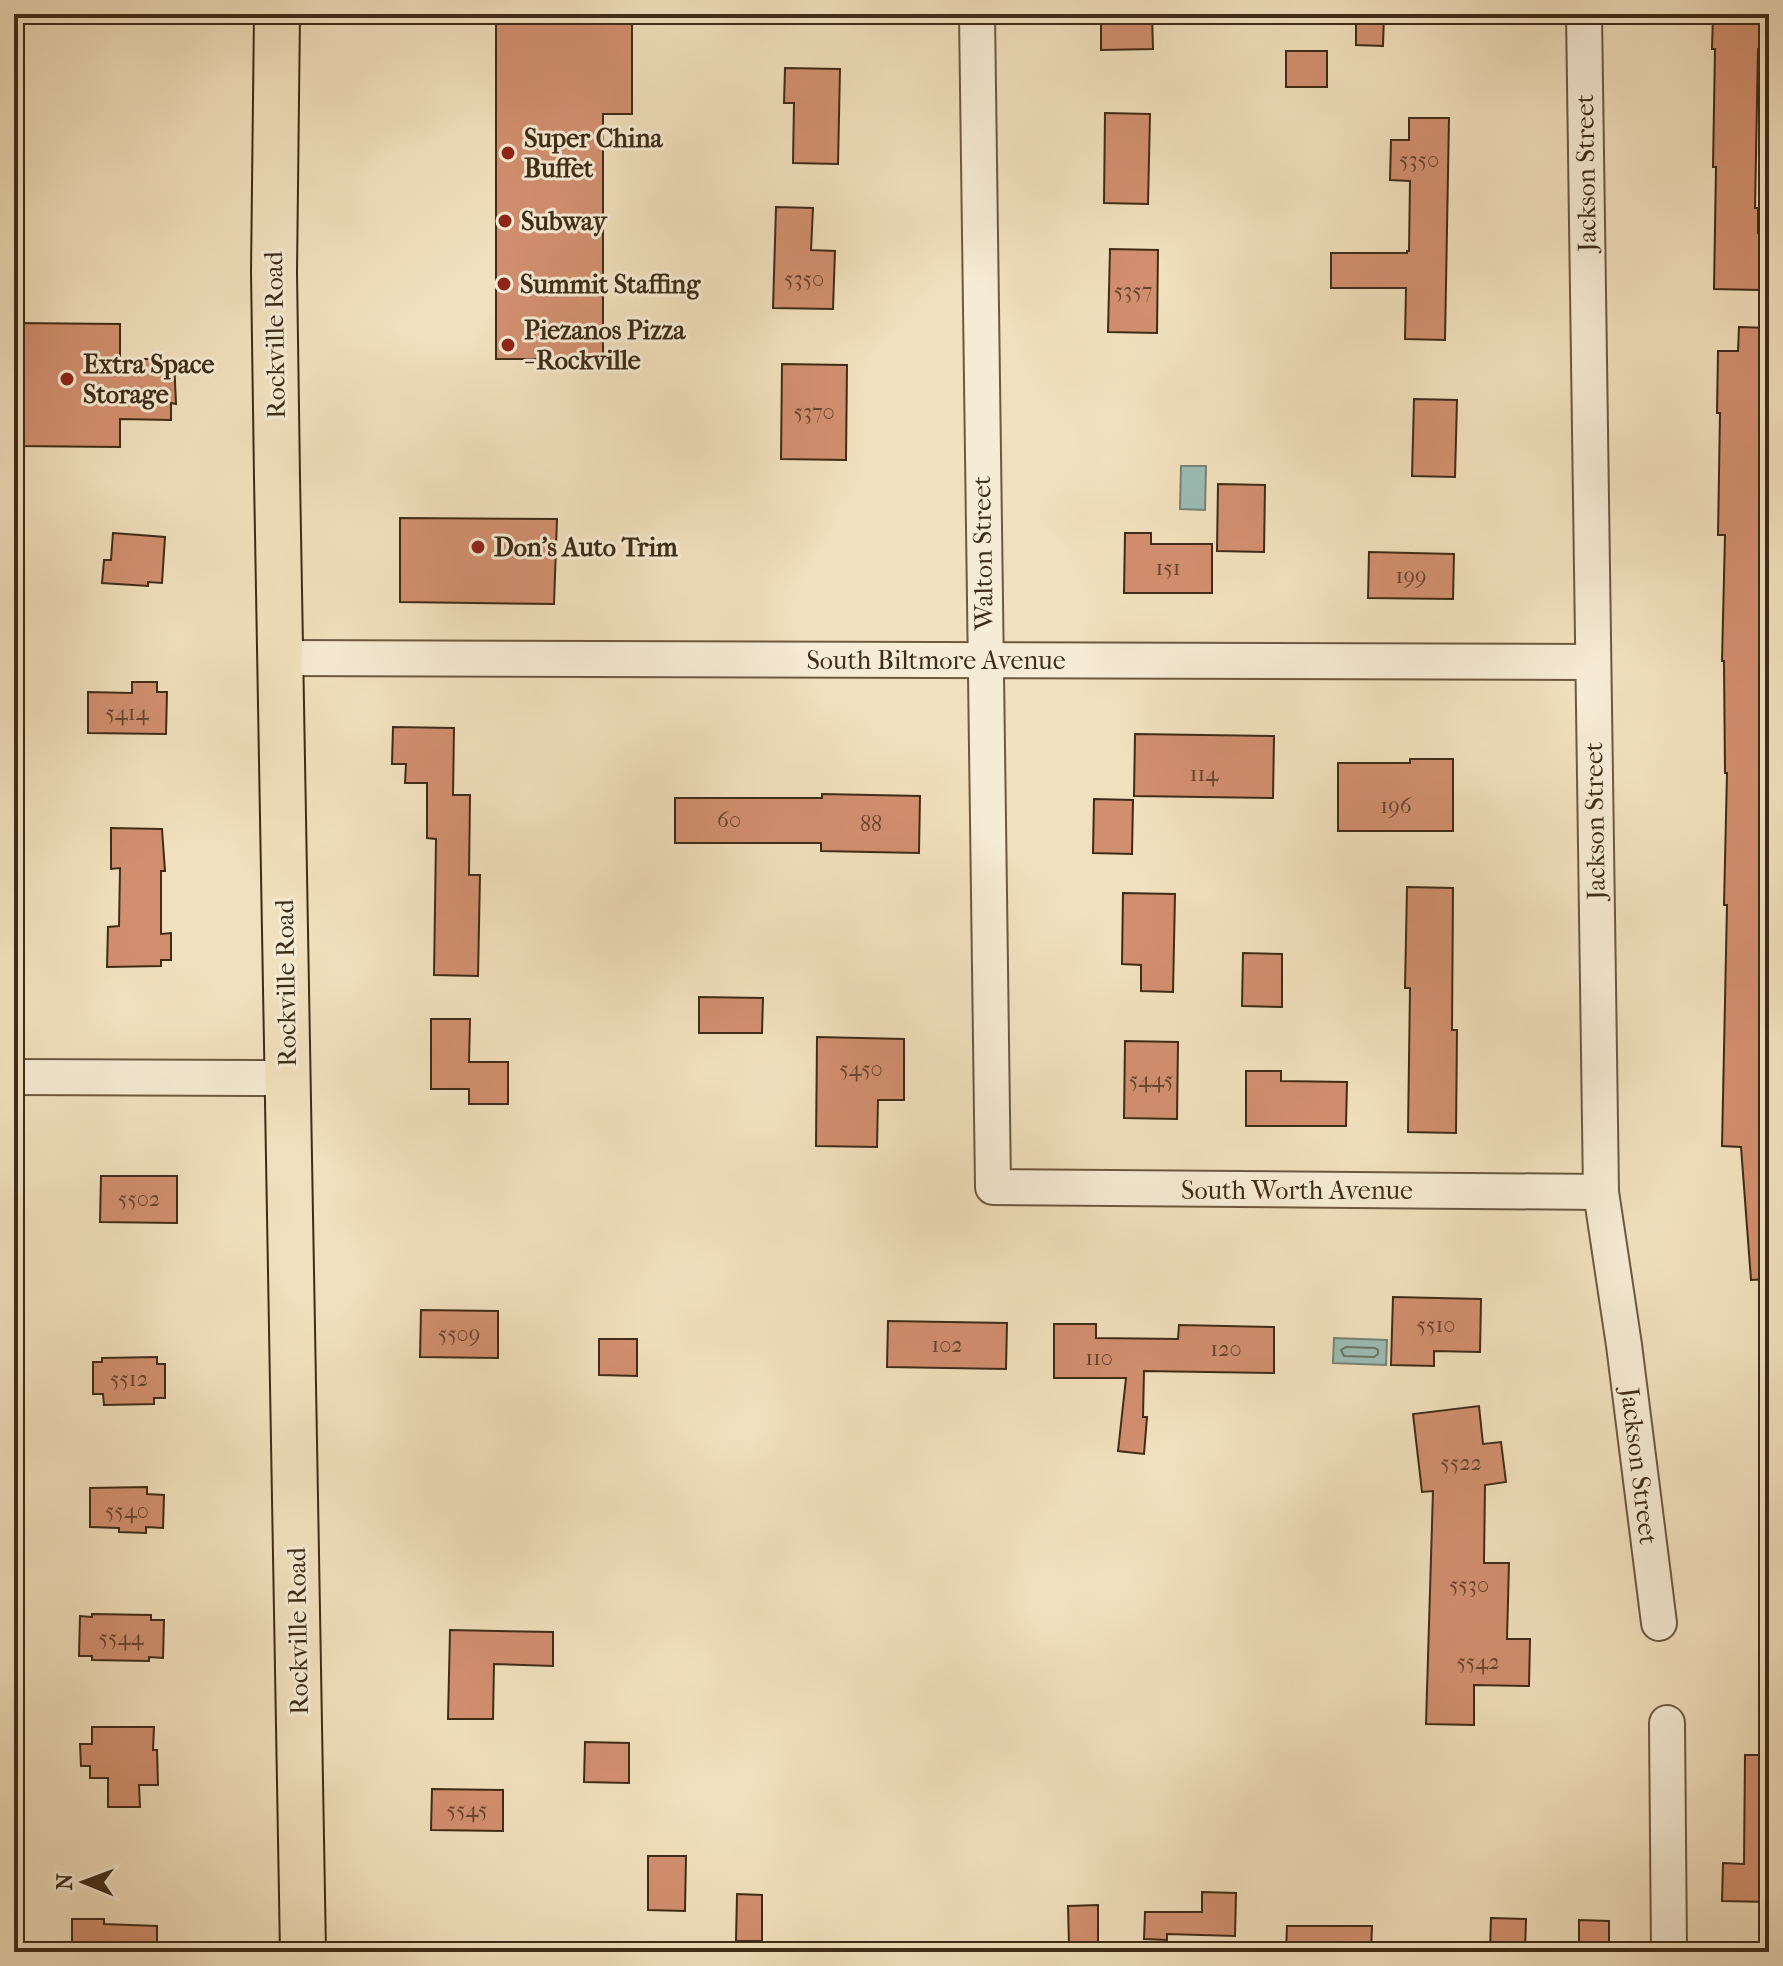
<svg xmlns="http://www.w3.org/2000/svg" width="1783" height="1966" viewBox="0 0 1783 1966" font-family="'IM FELL French Canon',serif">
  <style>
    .water { fill: #9bbcb5; stroke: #768276; stroke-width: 2 }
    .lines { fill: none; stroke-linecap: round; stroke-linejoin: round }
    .shore { stroke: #6d7466; stroke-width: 2 }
    .building { fill: #d28f6f; stroke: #3f2c17; stroke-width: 2 }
    .minor-casing { stroke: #6c5940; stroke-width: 38 }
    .primary-casing { stroke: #3f2c17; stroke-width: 48 }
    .minor { stroke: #f6ebd4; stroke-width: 34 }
    .primary { stroke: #f1e0bd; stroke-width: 44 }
    .poi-dot { fill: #8f2418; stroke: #f6ebd4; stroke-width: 3 }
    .labels { text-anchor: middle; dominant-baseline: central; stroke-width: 6; stroke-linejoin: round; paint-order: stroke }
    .number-label { font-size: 22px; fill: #64452d }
    .poi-label { font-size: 26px; font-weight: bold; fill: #3f2c17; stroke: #f6ebd4; text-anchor: start }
    .street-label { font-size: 26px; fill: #3f2c17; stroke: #f6ebd4 }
  </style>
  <rect width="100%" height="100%" fill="#f1e0bd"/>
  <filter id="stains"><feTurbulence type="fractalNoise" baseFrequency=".0025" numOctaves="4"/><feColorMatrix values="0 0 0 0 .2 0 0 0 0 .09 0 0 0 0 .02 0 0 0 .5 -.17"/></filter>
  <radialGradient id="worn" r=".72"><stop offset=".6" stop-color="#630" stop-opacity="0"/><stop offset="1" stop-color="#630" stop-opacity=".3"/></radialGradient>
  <g class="water">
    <polygon points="1181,466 1206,466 1205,510 1180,509"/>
    <polygon points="1334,1338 1387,1340 1386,1365 1333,1363"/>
  </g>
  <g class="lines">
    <polygon class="shore" points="1346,1347 1375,1348 1378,1350 1378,1354 1374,1357 1344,1356 1341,1350"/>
  </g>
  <g class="building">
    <polygon points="496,14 632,14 632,114 603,114 603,359 496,359"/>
    <polygon points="1101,14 1152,14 1153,49 1101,50"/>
    <polygon points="1356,14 1384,14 1383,46 1356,45"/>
    <polygon points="1713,14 1769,14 1769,50 1758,49 1755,208 1758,208 1758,233 1769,233 1769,277 1759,277 1759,290 1714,289 1716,167 1713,167 1715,49 1712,49"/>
    <rect x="1286" y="51" width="41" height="36"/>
    <polygon points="785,68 840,69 838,164 793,163 794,103 784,103"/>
    <polygon points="1105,113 1150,114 1148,204 1104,203"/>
    <polygon points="1409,118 1449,118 1445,340 1405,339 1406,288 1331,288 1331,253 1407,253 1407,251 1409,251 1410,181 1390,180 1391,140 1409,140"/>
    <polygon points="776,207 813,208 811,250 835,251 833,309 773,308"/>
    <polygon points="1110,249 1158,250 1157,333 1108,332"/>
    <polygon points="14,323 120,324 120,359 174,359 176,404 171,403 171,420 120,419 120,447 14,446"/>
    <polygon points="1739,327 1769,328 1769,1279 1751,1280 1741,1147 1722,1146 1727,905 1724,905 1727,773 1725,773 1724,661 1722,661 1725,535 1718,535 1720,413 1717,413 1718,351 1738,351"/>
    <polygon points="782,364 847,365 846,460 781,459"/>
    <polygon points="1414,399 1457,400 1455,477 1412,476"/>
    <polygon points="1218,484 1265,485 1264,552 1217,551"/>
    <polygon points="400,518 557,519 554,604 400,602"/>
    <polygon points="113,533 165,537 162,583 148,582 148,586 102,583 104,560 111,560"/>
    <polygon points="1125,533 1151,533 1151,544 1212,544 1212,593 1124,593"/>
    <polygon points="1369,552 1454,554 1453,599 1368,598"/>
    <polygon points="132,682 157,682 157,692 167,692 166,734 88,733 88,692 132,693"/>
    <polygon points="393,727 454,728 453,795 470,795 469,875 480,875 478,976 434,975 436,839 427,838 427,783 405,783 406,764 392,764"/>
    <polygon points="1135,734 1274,736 1273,798 1134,796"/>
    <polygon points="1410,759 1453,759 1453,831 1338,831 1338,763 1410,763"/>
    <polygon points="822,794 920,796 919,853 821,851 821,843 675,843 675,798 822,798"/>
    <polygon points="1094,799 1133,800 1132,854 1093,853"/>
    <polygon points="111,828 162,829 165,871 161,871 161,934 171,933 171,960 161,960 161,966 107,967 108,927 119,926 120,868 111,869"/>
    <polygon points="1407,887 1453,888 1452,1030 1457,1030 1456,1133 1408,1132 1410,988 1405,988"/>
    <polygon points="1123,893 1175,894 1173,992 1141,991 1141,965 1122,964"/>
    <polygon points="1243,953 1282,954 1282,1007 1242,1006"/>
    <polygon points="699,997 763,998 762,1033 699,1033"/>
    <polygon points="431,1019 470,1019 469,1062 508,1062 508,1104 469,1104 469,1089 431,1089"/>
    <polygon points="817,1037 904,1039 904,1100 878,1100 877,1147 816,1146"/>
    <polygon points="1125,1041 1178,1042 1177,1119 1124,1118"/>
    <polygon points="1246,1071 1281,1071 1281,1081 1347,1082 1346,1126 1246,1126"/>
    <polygon points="101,1176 177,1176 177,1223 100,1222"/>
    <polygon points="1393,1297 1481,1299 1480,1352 1434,1351 1434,1366 1391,1365"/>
    <polygon points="421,1310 498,1311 498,1358 420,1357"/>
    <polygon points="888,1321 1007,1323 1006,1369 887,1367"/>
    <polygon points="1054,1324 1096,1324 1096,1338 1178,1339 1179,1325 1274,1327 1274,1373 1144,1371 1143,1417 1147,1417 1144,1454 1118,1451 1126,1378 1054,1378"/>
    <polygon points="599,1339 637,1339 637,1376 599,1375"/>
    <polygon points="157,1357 157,1364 165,1364 165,1398 154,1398 154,1404 104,1405 103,1394 93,1394 93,1362 102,1362 102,1358"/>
    <polygon points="1479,1406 1483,1444 1501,1442 1506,1482 1485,1485 1484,1563 1509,1563 1507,1639 1530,1639 1529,1686 1474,1685 1474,1725 1426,1724 1433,1491 1422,1492 1413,1414"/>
    <polygon points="147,1487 147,1494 164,1495 163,1528 146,1527 146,1533 119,1532 119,1528 90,1527 90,1488"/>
    <polygon points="92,1614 151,1615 151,1620 164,1620 163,1658 149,1657 149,1661 92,1660 92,1656 79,1656 80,1616 92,1617"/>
    <polygon points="450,1630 553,1632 553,1666 494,1664 493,1719 448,1719"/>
    <polygon points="92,1727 154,1727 153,1750 157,1750 158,1785 139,1785 140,1807 108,1807 108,1778 90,1778 90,1766 81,1766 80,1744 92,1744"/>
    <polygon points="585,1742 629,1743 629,1783 584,1782"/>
    <polygon points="1745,1755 1769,1755 1769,1902 1722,1901 1723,1863 1744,1864"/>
    <polygon points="432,1789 503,1790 503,1831 431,1830"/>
    <polygon points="648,1856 686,1856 685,1911 648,1910"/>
    <polygon points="1202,1892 1236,1893 1235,1936 1167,1934 1167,1940 1144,1939 1145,1912 1202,1912"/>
    <polygon points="737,1894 762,1895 762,1941 736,1941"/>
    <polygon points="1098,1905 1098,1946 1069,1946 1068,1906"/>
    <polygon points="1491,1918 1526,1919 1525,1952 1490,1952"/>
    <polygon points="72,1919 104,1919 104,1924 157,1926 157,1952 72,1952"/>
    <polygon points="1579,1920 1609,1921 1609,1952 1579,1952"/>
    <polygon points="1287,1926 1372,1926 1371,1952 1286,1952"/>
  </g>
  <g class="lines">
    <defs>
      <g id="minor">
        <polyline points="977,14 993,1187 1601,1192"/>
        <polyline points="1584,14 1601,1192 1624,1345 1659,1623"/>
        <polyline points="280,658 1592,662"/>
        <polyline points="14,1077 288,1078"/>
        <polyline points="1667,1723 1669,1952"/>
      </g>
      <polyline id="primary" points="277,14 274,272 277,477 303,1952"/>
    </defs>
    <use href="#minor" class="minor-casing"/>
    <use href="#primary" class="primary-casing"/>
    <use href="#minor" class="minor"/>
    <use href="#primary" class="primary"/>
  </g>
  <g class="poi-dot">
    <circle cx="508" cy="153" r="8"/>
    <circle cx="505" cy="221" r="8"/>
    <circle cx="504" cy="284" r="8"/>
    <circle cx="508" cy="345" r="8"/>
    <circle cx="67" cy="379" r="8"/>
    <circle cx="478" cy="547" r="8"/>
  </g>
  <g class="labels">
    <g class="number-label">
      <text x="1419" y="160">5350</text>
      <text x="804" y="279">5350</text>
      <text x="1133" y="291">5357</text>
      <text x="814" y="412">5370</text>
      <text x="1168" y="568">151</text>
      <text x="1411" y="576">199</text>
      <text x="127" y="713">5414</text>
      <text x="1204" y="774">114</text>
      <text x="1396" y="806">196</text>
      <text x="729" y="820">60</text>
      <text x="871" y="824">88</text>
      <text x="861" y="1069">5450</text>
      <text x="1151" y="1080">5445</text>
      <text x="139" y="1199">5502</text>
      <text x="1436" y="1325">5510</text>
      <text x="459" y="1334">5509</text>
      <text x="947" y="1345">102</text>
      <text x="1226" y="1349">120</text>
      <text x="1099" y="1358">110</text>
      <text x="129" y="1379">5512</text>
      <text x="1461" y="1463">5522</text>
      <text x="127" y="1511">5540</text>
      <text x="1469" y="1585">5530</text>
      <text x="121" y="1638">5544</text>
      <text x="1478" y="1662">5542</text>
      <text x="467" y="1810">5545</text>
    </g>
    <g class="poi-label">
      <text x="524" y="138">Super China<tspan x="524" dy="30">Buffet</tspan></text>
      <text x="521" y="221">Subway</text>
      <text x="520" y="284">Summit Staffing</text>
      <text x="524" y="330">Piezanos Pizza<tspan x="524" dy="30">- Rockville</tspan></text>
      <text x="83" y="364">Extra Space<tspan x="83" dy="30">Storage</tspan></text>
      <text x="494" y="547">Don's Auto Trim</text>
    </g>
    <g class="street-label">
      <text transform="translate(1586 173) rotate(-91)">Jackson Street</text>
      <text transform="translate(275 335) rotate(-91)">Rockville Road</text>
      <text transform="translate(983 553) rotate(-91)">Walton Street</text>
      <text x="936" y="660">South Biltmore Avenue</text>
      <text transform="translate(1595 821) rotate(-91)">Jackson Street</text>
      <text transform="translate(286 983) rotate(-91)">Rockville Road</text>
      <text x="1297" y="1190">South Worth Avenue</text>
      <text transform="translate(1639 1466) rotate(83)">Jackson Street</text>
      <text transform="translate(298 1631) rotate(-91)">Rockville Road</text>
    </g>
  </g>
  <rect width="1783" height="1966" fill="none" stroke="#f1e0bd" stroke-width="48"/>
  <rect x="16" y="16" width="1751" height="1934" fill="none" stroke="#3f2c17" stroke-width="4"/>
  <rect x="24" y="24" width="1735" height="1918" fill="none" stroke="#3f2c17" stroke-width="2"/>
  <g transform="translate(84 1882) rotate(271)" stroke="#f6ebd4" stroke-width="6" paint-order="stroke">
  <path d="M0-6L14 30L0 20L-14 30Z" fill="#3f2c17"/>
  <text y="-12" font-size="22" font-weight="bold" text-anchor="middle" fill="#3f2c17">N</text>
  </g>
  <rect width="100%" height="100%" filter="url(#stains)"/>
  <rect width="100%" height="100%" fill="url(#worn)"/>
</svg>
